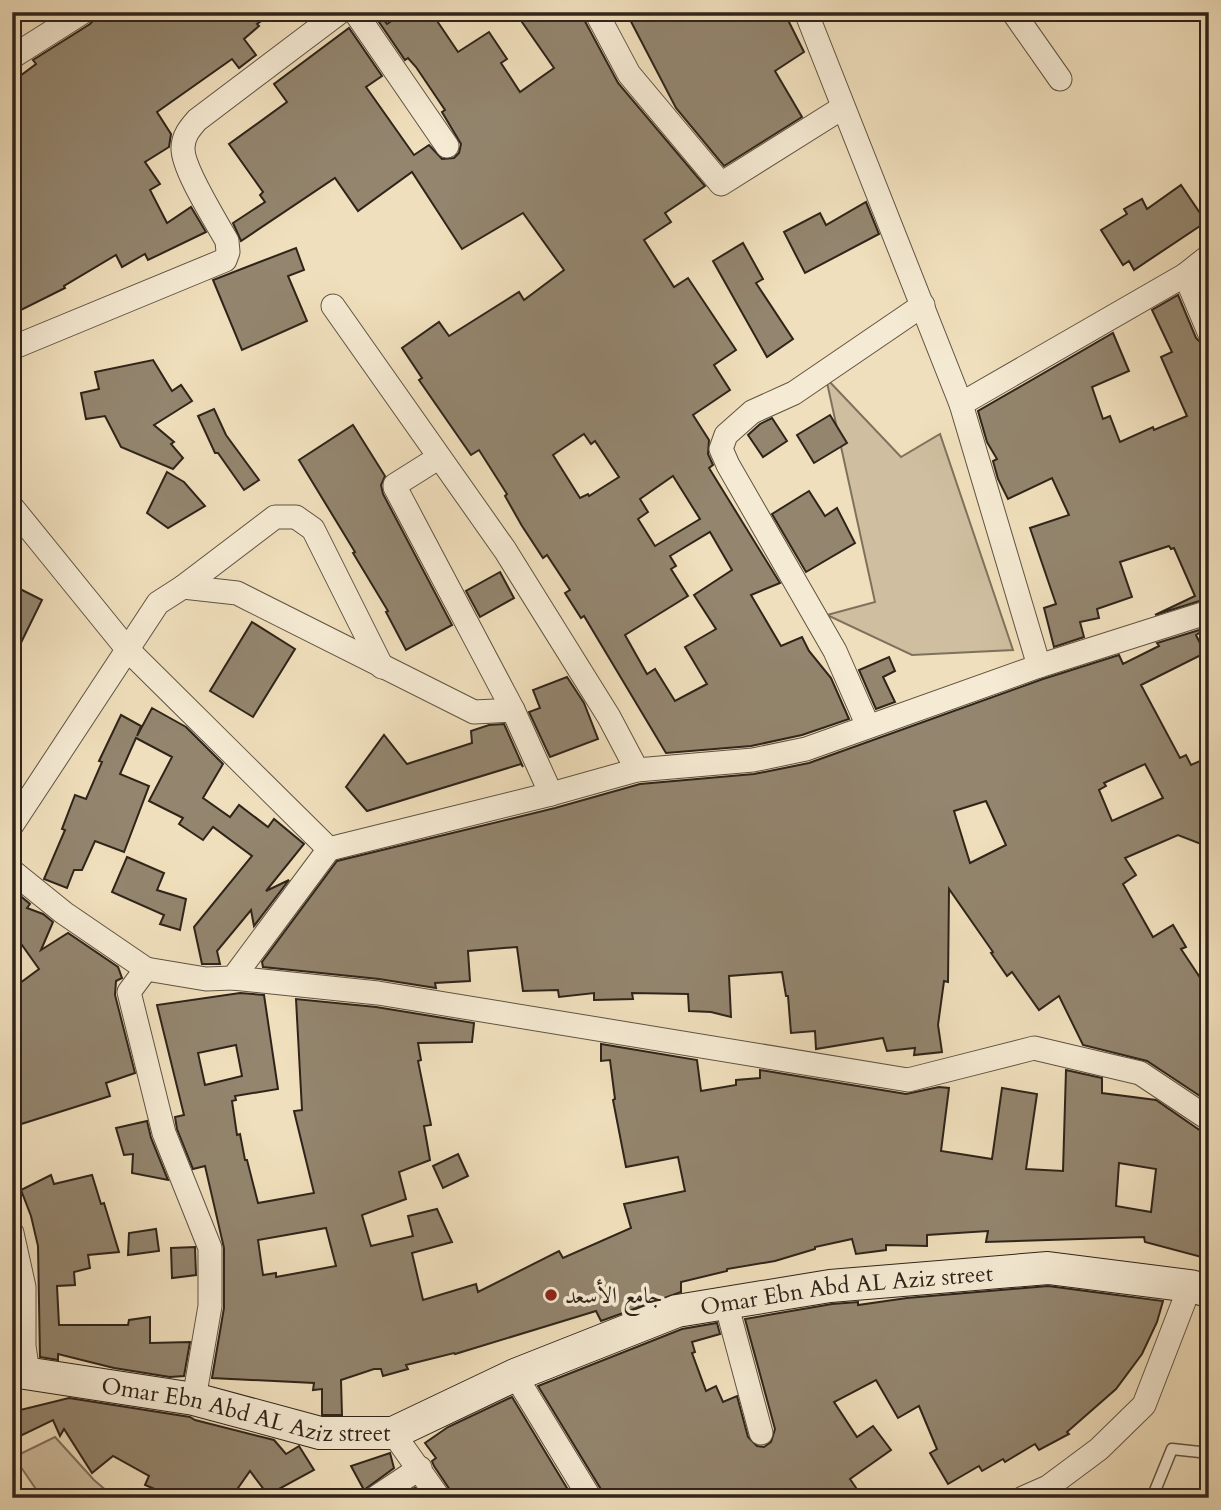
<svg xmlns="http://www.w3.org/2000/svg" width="1221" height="1510" viewBox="0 0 1221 1510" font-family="Cardo,Amiri,serif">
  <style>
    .green { fill: #cfbfa0; stroke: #7f725d; stroke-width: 2 }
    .building { fill: #93856e; stroke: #2f241a; stroke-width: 2; fill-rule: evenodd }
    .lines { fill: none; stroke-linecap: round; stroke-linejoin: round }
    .lane-casing { stroke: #5f5342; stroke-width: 13 }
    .street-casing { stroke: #5f5342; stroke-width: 25 }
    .secondary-casing { stroke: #2f241a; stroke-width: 34 }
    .lane { stroke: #f5ead3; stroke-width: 10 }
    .street { stroke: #f5ead3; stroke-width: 23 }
    .secondary { stroke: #f5ead3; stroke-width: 32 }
    .poi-dot { fill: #8f2418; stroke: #f5ead3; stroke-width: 2.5 }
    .labels { text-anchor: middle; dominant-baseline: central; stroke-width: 7; stroke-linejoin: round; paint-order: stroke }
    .street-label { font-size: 23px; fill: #2f241a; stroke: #f5ead3 }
    .poi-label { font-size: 23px; fill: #2f241a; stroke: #f5ead3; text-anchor: start }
  </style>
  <rect width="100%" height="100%" fill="#f0dfbc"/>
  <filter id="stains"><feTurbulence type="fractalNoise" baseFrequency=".00286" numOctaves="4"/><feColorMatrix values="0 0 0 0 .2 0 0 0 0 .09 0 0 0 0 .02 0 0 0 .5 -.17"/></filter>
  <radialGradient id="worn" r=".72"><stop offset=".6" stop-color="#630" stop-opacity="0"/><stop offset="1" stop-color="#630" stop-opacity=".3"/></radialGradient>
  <g class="green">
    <polygon points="826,378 901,457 940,434 1013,650 912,655 827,615 875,602"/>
    <polygon points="55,1437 94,1480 115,1498 42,1498 14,1457"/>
  </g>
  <g class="building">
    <polygon points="101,12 274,12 257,24 259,26 244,39 256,55 239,68 232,59 157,112 171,134 169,147 145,162 160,184 150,190 167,223 191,207 206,232 148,260 145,254 122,267 116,255 64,286 65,288 17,312 12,303 12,82 36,64 33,60 90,24"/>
    <path d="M405 12H431L458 52 489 32 507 59 501 63 520 92 554 68 515 12H580L618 83 705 186 665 213 671 222 644 240 674 287 688 278 736 350 714 365 730 390 693 415 709 440 708 454 713 465 709 468 780 583 751 595 781 646 802 637 809 651 831 678 849 719 802 735 751 746 666 753 584 616 581 618 565 593 570 590 547 555 543 558 522 526 505 496 507 494 479 450 471 455 419 380 422 378 402 348 439 322 449 336 519 292 524 300 564 270 523 213 462 249 412 172 358 211 335 178 241 241 233 223 265 202 260 195 263 192 229 144 287 102 274 84 349 28 382 76 366 87 414 155 429 145 442 159 454 158 459 153 461 144 442 112 445 110 416 67 408 58 405 60 379 22 383 19 387 24ZM584 434 591 444 595 441 619 477 589 496 588 494 580 498 553 455ZM673 476 700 519 655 546 638 519 648 512 640 499ZM710 532 732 570 694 595 716 629 685 647 707 684 675 701 655 669 647 674 625 635 688 596 671 569 676 566 670 556Z"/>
    <polygon points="626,12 784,12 804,52 775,71 802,117 724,166 676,108"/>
    <polygon points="1181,185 1206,222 1134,270 1129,261 1123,265 1101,230 1127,214 1124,209 1142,199 1147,209"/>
    <polygon points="866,202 879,234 805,273 784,232 820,213 826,225"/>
    <polygon points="743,243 763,279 756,283 793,339 767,357 713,261"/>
    <polygon points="296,248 304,270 288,276 307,321 242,350 213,280"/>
    <polygon points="1178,295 1196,338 1201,343 1209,346 1209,598 1155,615 1195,596 1174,548 1171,549 1169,546 1120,562 1132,597 1097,609 1099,618 1080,622 1084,637 1054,647 1044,608 1056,604 1030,528 1069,515 1052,478 1008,499 998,479 993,461 997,459 987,442 978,411 1113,333 1129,371 1092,387 1103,419 1110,416 1120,442 1153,427 1154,430 1187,416 1161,357 1172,352 1152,310"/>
    <polygon points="153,360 172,391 181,385 192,401 154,425 174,442 171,444 183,458 173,469 121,447 105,416 86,419 81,393 99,389 95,372"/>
    <polygon points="214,409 226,435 259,480 244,490 218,453 215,453 198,416"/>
    <polygon points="830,415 847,443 814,463 797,435"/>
    <polygon points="772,418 787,441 763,457 748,435 760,424"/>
    <polygon points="353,425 385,476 381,485 383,494 452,625 406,650 386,612 388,611 353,553 355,552 299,460"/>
    <polygon points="167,472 184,482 205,506 168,528 147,513"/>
    <polygon points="809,491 825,516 837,508 855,543 806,572 772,514"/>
    <polygon points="500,572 514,598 480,617 466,591"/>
    <polygon points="12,585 42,600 12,661"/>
    <polygon points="252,622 295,649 253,717 210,691"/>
    <path d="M1209 627 1196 635 1205 653 1141 685 1180 758 1186 755 1191 765 1209 757V847L1178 835 1125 858 1136 875 1123 884 1153 937 1173 925 1186 947 1181 949 1209 991V1102L1147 1061 1083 1045 1059 996 1039 1010 1012 972 1007 976 991 953 993 952 949 889 948 982 944 981 938 1025 942 1052 914 1055 915 1048 887 1051 883 1038 816 1049 815 1031 791 1033 788 996H786L782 972 729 976 731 1017 711 1012 689 1011 688 994 632 993 633 999 594 1000V993L559 997 558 990 523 991 517 947 468 951 470 981 435 983 436 988 379 979 263 967 262 962 337 861 555 808 640 784 754 774 809 763 1043 679 1119 655 1123 664 1159 646 1157 643ZM1145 764 1163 798 1112 821 1099 790 1106 786 1104 783ZM986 801 1006 845 970 863 954 811Z"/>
    <polygon points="889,657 895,671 883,677 895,702 876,709 859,670"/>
    <polygon points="567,677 584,703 598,739 550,757 529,712 540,708 533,690"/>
    <polygon points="152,708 186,727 223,764 203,798 230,817 239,805 268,827 274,819 304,844 266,891 289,880 254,926 251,910 217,951 220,964 202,964 194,927 252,856 213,827 203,840 179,824 183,818 149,801 172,757 136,738 120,774 149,786 124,852 95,841 82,870 74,870 67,888 44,879 65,830 62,829 75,795 86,799 102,762 99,761 121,715 141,726 137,736"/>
    <polygon points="504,724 523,767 521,764 367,811 346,787 384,735 407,764 472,743 471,731 489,725"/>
    <polygon points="127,857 164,873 157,890 186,899 180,930 160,924 164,915 112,892"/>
    <polygon points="12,889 30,904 27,908 43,914 53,922 41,950 68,933 118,967 122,978 116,981 115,995 135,1073 106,1083 110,1096 15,1126 12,1117 12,989 39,969 12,931"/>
    <path d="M240 993 264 995 278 1089 235 1096 236 1100 232 1101 237 1135 240 1134 245 1160H247L258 1203 314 1193 294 1111 302 1110 296 999 376 1007 474 1023 472 1042 418 1043 421 1060 418 1061 431 1125 424 1126 430 1160 399 1172 406 1199 362 1215 371 1246 413 1236 408 1216 437 1209 452 1242 412 1253 423 1300 476 1284 478 1292 559 1251 563 1258 631 1228 624 1204 685 1191 678 1157 626 1167 613 1100 615 1099 610 1060 601 1061V1044L697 1060 701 1091 736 1085V1080L760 1078V1070L906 1094 939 1087 949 1088 941 1151 992 1159 1002 1088 1037 1094 1026 1169 1063 1171 1066 1070 1102 1078V1093L1156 1100 1201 1131 1209 1133V1259L1145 1242 1144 1237 986 1242 988 1231 927 1235V1246L886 1245V1250L856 1254 852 1239 815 1247V1249L775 1261 727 1269V1271L681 1282V1292L601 1321 596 1311 455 1354 454 1353 406 1365 408 1369 383 1376 381 1369H374L341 1380 342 1415H322V1389L313 1390 314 1383 212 1378 224 1308V1248L205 1166 193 1169 177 1129 175 1117 184 1115 157 1005ZM236 1045 242 1076 205 1085 198 1053ZM1119 1163 1156 1169 1151 1212 1116 1206ZM326 1228 336 1266 276 1277V1273L263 1275 258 1240Z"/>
    <polygon points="147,1121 151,1138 168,1180 132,1173 133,1154 124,1155 116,1128"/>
    <polygon points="458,1154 468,1176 443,1188 433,1166"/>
    <polygon points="51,1175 54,1184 92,1175 101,1204 104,1203 119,1252 88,1255 90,1268 74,1272 75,1285 57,1286 59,1325 128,1325 129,1320 150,1317 150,1343 190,1342 184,1376 170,1377 114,1368 58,1354 58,1360 40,1357 38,1246 31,1216 21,1190"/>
    <polygon points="156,1229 159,1251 128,1255 129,1233"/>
    <polygon points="195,1247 196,1275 172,1278 171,1248"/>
    <polygon points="1048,1286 1163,1301 1157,1322 1142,1354 1116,1389 1067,1432 1069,1434 1039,1450 1035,1444 1005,1462 1003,1459 982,1471 979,1466 948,1484 930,1453 937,1449 919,1406 898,1418 876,1380 834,1402 857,1437 873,1426 891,1450 850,1479 863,1498 604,1498 602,1491 538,1386 682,1329 717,1323 720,1334 692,1342 695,1352 692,1353 706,1391 716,1386 723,1402 737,1396 748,1437 757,1446 764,1447 771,1442 775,1429 745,1319 832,1304 858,1302 858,1305 907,1298"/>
    <polygon points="512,1397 573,1498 453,1498 450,1490 434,1466 432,1461 436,1458 425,1443 448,1427"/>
    <polygon points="69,1398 190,1417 195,1420 274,1440 286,1454 299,1446 314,1470 268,1495 250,1471 231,1498 152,1498 157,1490 145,1485 149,1476 113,1456 92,1473 64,1429 60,1436 53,1420 12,1440 12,1412"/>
    <polygon points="390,1453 394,1468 364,1490 351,1466"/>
    <polygon points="415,1488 422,1498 401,1498"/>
  </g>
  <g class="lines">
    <defs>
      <polyline id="lane" points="1152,1498 1172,1449 1209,1453"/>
      <g id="street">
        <polyline points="355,12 447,146"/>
        <polyline points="596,12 629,74 721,184 842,108"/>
        <polyline points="806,12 961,404 1039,666"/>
        <polyline points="1013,12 1060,79"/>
        <polyline points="12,57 83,12"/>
        <polyline points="1185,275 1209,332"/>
        <polyline points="333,306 505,550 609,717 637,770"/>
        <path d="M12 348 225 260 228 252 227 241C216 221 182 168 183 148 183 136 190 128 197 120L340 12"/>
        <polyline points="961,404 1185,275 1209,256"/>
        <polyline points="438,458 395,485 395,487 513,710 551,794"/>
        <polyline points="12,507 128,650 329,849 551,794 637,770 753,760 806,749 1039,666 1209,612"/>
        <polyline points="183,587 275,517 296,517 313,529 382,667"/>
        <polyline points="868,726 835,651 728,465 721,449 726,435 752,412 794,393 923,305"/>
        <polyline points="12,825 158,603 183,587 237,593 474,712 513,710"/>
        <polyline points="12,871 64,913 146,969"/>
        <polyline points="233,978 378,993 908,1080 1034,1048 1140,1073 1209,1119"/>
        <polyline points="12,1233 24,1287 24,1346 28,1373"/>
        <polyline points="726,1303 761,1433"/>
        <polyline points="515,1375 590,1498"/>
        <polyline points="194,1399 210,1306 210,1248 164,1133 129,992 146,969 206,979 233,978 329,849"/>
        <polyline points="393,1433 439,1498"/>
        <polyline points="375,1498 420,1468"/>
        <polyline points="1023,1498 1048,1487 1099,1449 1144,1405 1190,1286"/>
      </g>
      <g id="secondary">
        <path id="s1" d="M12 1371 194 1399 320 1433H393L515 1375 677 1311 830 1286 1048 1268 1190 1286 1209 1291"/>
      </g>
    </defs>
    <use href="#lane" class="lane-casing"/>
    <use href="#street" class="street-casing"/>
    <use href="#secondary" class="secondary-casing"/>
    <use href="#lane" class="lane"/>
    <use href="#street" class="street"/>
    <use href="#secondary" class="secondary"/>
  </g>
  <circle class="poi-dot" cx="551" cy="1295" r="7"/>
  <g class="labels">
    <g class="street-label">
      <text stroke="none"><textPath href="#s1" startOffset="868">Omar Ebn Abd AL Aziz street</textPath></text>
      <text stroke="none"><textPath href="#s1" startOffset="238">Omar Ebn Abd AL Aziz street</textPath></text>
    </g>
    <g class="poi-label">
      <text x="565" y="1295">جامع الأسعد</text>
    </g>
  </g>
  <rect width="1221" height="1510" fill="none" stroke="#f0dfbc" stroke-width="42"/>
  <rect x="14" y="14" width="1193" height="1482" fill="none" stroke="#2f241a" stroke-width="3.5"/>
  <rect x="21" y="21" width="1179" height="1468" fill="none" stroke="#2f241a" stroke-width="2"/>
  <rect width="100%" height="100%" filter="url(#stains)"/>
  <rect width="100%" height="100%" fill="url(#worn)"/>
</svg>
